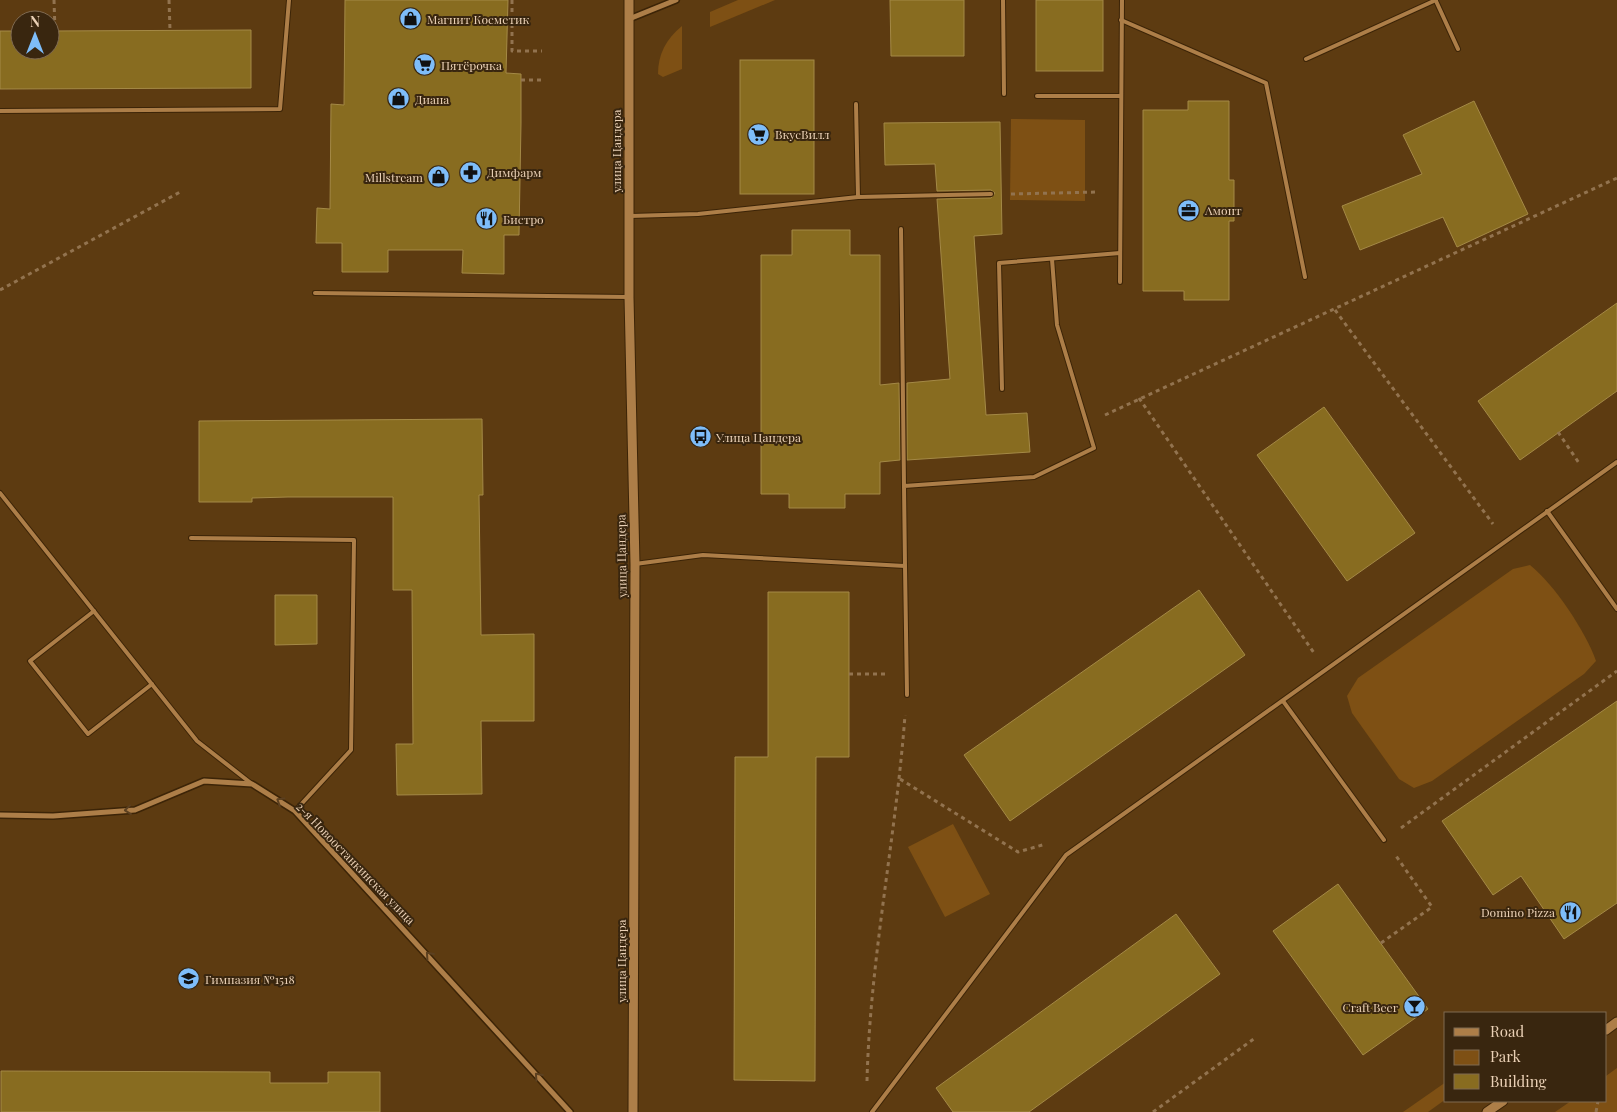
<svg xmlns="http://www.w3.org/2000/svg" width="1617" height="1112" viewBox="0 0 1617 1112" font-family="'Playfair Display',serif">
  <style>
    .green { fill: #7e5014 }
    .building { fill: #886c20; stroke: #a48946 }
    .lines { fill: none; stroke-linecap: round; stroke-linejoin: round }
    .service-casing { stroke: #3c2407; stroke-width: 6 }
    .minor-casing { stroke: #3c2407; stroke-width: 8 }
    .tertiary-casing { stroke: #3c2407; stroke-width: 11 }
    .path { stroke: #92734f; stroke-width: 3; stroke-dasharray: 4 4; stroke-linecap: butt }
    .service { stroke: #ad7e48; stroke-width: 4 }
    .minor { stroke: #ad7e48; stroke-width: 5 }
    .tertiary { stroke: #ad7e48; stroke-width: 9 }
    .oneway { stroke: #5c4020 }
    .labels { text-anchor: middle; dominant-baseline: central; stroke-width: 4; stroke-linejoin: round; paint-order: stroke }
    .poi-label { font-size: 12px; fill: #ead0b5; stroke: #39260f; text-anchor: start }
    .street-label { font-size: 12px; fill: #ead0b5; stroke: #39260f }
  </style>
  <rect width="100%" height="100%" fill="#5d3b11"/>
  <g class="green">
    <polygon points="738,0 775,0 710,27 710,12"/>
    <path d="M682 26V69L663 77 658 74C658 54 666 39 682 26Z"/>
    <polygon points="1011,119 1085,120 1085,201 1010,200"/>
    <path d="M1530 565C1554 584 1586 632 1596 661L1584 674 1432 781 1414 788 1399 779 1352 713 1347 696 1358 678 1513 569Z"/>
    <polygon points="953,824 990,894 945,917 908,847"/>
    <polygon points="1617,1068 1617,1112 1555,1112 1571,1101 1606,1101 1606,1076"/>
    <polygon points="1446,1082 1446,1099 1428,1112 1403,1112"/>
  </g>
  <g class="building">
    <polygon points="345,0 508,0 506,73 521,74 521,123 519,235 504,235 504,274 462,273 463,250 388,250 388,272 342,272 342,243 316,243 317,208 330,209 331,104 344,105"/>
    <polygon points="890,0 964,0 964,56 891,56"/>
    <rect x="1036" y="0" width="67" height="71"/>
    <polygon points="251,30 251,88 0,89 0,31 20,31 20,50 50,50 50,31"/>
    <rect x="740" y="60" width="74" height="134"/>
    <polygon points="1188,101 1229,101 1229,180 1234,180 1234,221 1229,221 1229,300 1184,300 1184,291 1143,291 1143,110 1188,110"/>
    <polygon points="1474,101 1528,214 1457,247 1443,217 1360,250 1342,206 1422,174 1403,135"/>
    <polygon points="1000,122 1002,234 974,236 986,415 1027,413 1030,452 907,460 907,383 950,379 937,199 991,198 995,193 991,190 937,191 935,164 885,165 884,123"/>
    <polygon points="792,230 850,230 850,255 880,255 880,385 899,383 900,460 880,462 880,494 845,494 845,508 789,508 789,494 761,494 761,255 792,255"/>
    <polygon points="1617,303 1617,391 1520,460 1478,401"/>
    <polygon points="1324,407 1415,533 1347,581 1257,455"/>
    <polygon points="482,419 483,495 479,495 481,635 534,634 534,721 481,721 482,794 397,795 396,744 413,744 412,590 393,590 393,497 288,497 252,498 252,502 199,502 199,421"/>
    <polygon points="1199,590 1245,655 1010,821 964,755"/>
    <polygon points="768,592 849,592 849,757 816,757 815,1081 734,1080 735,757 768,757"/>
    <polygon points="275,595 317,595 317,644 275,645"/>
    <polygon points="1617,701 1617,903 1564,939 1521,876 1493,895 1442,821"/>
    <polygon points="1338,884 1428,1009 1363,1055 1273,931"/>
    <polygon points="1176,914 1220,974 1029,1112 953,1112 936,1088"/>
    <polygon points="1,1071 270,1072 270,1083 328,1083 328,1072 380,1072 380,1112 1,1112"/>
  </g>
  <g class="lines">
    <defs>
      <g id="service">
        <polyline points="1003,0 1004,94"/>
        <polyline points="1436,1 1458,49"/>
        <polyline points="1121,20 1266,83 1305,277"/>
        <polyline points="1306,59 1436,0"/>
        <polyline points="1037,96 1120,96"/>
        <polyline points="856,104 858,197"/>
        <polyline points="0,111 280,109 289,0"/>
        <polyline points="630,216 698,214 858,197 991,194"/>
        <polyline points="901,229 904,486"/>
        <polyline points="1120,282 1122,0"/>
        <polyline points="315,293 629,297"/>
        <polyline points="1002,389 999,263 1120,253"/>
        <polyline points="0,493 197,741 252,784"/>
        <polyline points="1547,511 1617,609"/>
        <polyline points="191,538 354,540 351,750 295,811"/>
        <polyline points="635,564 703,555 905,566 904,486 1034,477 1094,448 1057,325 1052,259"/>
        <polyline points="905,566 907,695"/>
        <polyline points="94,611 30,661 88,734 152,684"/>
        <polyline points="1283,701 1384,840"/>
        <polyline points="872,1112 1066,855 1617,462"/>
      </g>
      <g id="minor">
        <polyline points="629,19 676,0"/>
        <polyline points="0,815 53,816 135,810 204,781 252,784 295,811 570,1112"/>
      </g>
      <g id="tertiary">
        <polyline points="629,0 629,297 635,564 633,1112"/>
        <polyline points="1606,1030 1617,1022"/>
        <polyline points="1487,1112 1503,1101"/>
      </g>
    </defs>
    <use href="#service" class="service-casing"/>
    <use href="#minor" class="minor-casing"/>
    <use href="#tertiary" class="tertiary-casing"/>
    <g class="path">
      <polyline points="54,0 55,31"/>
      <polyline points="169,0 170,30"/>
      <polyline points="512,0 512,51 542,51"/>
      <polyline points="521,80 542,80"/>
      <polyline points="1011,194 1099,192"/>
      <polyline points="0,290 182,191"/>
      <polyline points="1335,310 1493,524"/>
      <polyline points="1139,398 1314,653"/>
      <polyline points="1105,415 1617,178"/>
      <polyline points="1558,432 1579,463"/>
      <polyline points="849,674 886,674"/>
      <polyline points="900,779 1018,852 1046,844"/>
      <polyline points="1401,828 1617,671"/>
      <polyline points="1381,943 1432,907 1396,856"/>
      <path d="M867 1081C870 959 896 837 905 715"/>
      <polyline points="1153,1112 1255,1038"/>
      <polyline points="1596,1112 1598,1101"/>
    </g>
    <use href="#service" class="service"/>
    <use href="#minor" class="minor"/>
    <use href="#tertiary" class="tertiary"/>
  </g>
  <defs><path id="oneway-chevron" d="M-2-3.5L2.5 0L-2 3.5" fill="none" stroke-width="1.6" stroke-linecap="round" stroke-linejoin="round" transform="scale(1.25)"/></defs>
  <g class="oneway">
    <use href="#oneway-chevron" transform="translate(280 801) rotate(-148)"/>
    <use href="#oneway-chevron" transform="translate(128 810) rotate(174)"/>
    <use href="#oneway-chevron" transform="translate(429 955) rotate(-132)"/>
    <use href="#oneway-chevron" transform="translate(538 1076) rotate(-132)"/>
  </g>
  <defs>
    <symbol id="shop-disc" viewBox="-11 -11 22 22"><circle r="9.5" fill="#7ebdf9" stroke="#39260f"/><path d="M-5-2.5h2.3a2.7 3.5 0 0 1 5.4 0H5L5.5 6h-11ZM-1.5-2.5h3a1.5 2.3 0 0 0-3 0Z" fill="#111"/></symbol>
    <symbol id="supermarket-disc" viewBox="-11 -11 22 22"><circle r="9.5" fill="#7ebdf9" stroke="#39260f"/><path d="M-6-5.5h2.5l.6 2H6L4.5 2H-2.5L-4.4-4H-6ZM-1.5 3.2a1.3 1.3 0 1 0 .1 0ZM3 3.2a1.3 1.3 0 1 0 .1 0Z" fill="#111"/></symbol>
    <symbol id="pharmacy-disc" viewBox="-11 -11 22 22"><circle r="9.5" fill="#7ebdf9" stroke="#39260f"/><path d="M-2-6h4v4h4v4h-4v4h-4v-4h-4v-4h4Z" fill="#111"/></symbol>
    <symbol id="office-disc" viewBox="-11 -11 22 22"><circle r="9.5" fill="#7ebdf9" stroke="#39260f"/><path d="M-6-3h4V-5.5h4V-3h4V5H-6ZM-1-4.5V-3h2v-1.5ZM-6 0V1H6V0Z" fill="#111"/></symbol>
    <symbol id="restaurant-disc" viewBox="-11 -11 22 22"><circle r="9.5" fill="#7ebdf9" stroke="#39260f"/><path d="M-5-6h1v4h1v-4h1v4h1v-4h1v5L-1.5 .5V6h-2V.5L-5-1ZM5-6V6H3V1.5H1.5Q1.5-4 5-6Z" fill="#111"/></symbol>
    <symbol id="bus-disc" viewBox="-11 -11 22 22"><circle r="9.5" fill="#7ebdf9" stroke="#39260f"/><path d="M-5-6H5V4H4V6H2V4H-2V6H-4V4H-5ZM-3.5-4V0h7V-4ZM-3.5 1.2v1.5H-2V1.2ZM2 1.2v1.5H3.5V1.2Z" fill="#111"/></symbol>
    <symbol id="school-disc" viewBox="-11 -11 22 22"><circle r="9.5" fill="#7ebdf9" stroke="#39260f"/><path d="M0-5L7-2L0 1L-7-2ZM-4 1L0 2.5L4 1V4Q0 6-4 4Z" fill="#111"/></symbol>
    <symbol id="bar-disc" viewBox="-11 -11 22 22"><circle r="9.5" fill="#7ebdf9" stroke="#39260f"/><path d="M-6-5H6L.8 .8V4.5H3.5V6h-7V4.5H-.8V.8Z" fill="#111"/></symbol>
  </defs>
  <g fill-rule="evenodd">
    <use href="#shop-disc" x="398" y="6" width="25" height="25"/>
    <use href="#supermarket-disc" x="412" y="52" width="25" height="25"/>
    <use href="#shop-disc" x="386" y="86" width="25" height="25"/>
    <use href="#supermarket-disc" x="746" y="122" width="25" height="25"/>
    <use href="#pharmacy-disc" x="458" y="160" width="25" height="25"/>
    <use href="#shop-disc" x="426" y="164" width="25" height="25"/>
    <use href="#office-disc" x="1176" y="198" width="25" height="25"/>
    <use href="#restaurant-disc" x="474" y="206" width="25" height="25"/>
    <use href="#bus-disc" x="688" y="424" width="25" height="25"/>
    <use href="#restaurant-disc" x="1558" y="900" width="25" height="25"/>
    <use href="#school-disc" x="176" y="966" width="25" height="25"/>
    <use href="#bar-disc" x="1402" y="994" width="25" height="25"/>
  </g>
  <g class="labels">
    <g class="poi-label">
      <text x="427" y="19">Магнит Косметик</text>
      <text x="441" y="65">Пятёрочка</text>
      <text x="415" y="99">Диана</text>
      <text x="775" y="134">ВкусВилл</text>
      <text x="487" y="172">Димфарм</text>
      <text x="423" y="177" text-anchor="end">Millstream</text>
      <text x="1205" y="210">Амонт</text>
      <text x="503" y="219">Бистро</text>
      <text x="716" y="437">Улица Цандера</text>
      <text x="1555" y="912" text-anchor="end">Domino Pizza</text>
      <text x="205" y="979">Гимназия №1518</text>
      <text x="1398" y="1007" text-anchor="end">Craft Beer</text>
    </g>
    <g class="street-label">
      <text transform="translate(616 151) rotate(-90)">улица Цандера</text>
      <text transform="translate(621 556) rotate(-91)">улица Цандера</text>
      <text transform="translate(356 863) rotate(46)">2-я Новоостанкинская улица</text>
      <text transform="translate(621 961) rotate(-90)">улица Цандера</text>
    </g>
  </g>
  <rect x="1444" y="1012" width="162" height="90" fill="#39260f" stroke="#806a51"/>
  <rect x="1454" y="1028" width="25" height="8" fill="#ad7e48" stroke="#806a51"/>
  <text x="1490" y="1037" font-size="15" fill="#ead0b5">Road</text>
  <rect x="1454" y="1050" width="25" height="15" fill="#7e5014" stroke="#806a51"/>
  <text x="1490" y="1062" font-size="15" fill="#ead0b5">Park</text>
  <rect x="1454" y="1074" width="25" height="15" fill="#886c20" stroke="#806a51"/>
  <text x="1490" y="1087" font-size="15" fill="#ead0b5">Building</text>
  <g transform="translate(35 35)"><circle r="24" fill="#39260f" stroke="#806a51"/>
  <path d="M0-4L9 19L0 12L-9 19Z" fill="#7ebdf9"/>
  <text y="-8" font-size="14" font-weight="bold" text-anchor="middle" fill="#ead0b5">N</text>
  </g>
</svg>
